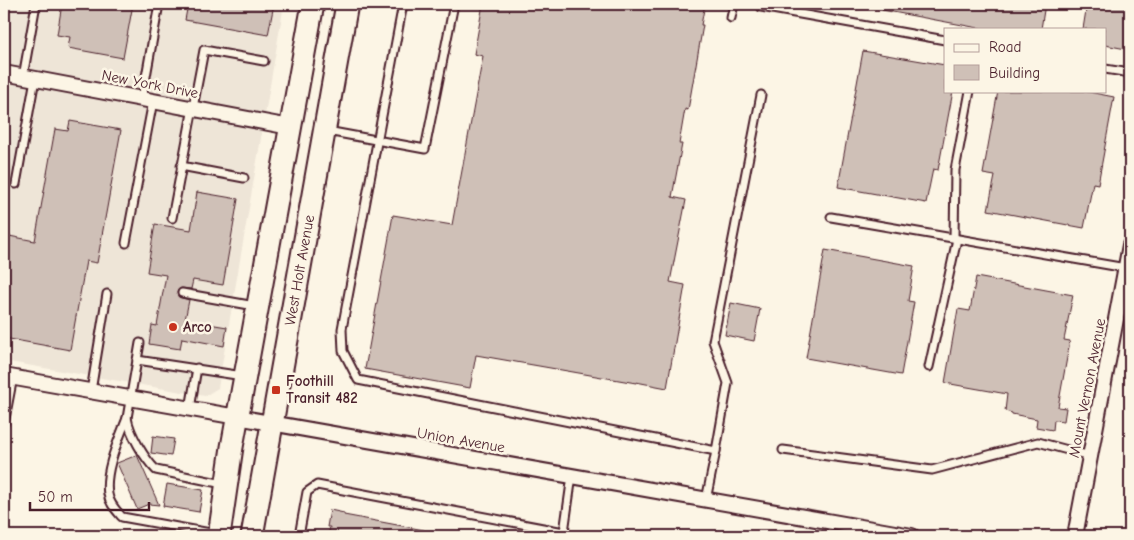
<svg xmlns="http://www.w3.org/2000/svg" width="1134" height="540" viewBox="0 0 1134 540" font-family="'Comic Neue',sans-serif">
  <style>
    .built { fill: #eee5d7 }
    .building { fill: #cfc0b7; stroke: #4a1f2b }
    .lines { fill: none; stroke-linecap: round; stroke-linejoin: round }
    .service-casing { stroke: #4a1f2b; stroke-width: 11 }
    .minor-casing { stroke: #4a1f2b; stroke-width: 18 }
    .primary-casing { stroke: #4a1f2b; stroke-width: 25 }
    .service { stroke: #fcf5e5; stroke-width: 7 }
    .minor { stroke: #fcf5e5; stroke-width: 14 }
    .primary { stroke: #fcf5e5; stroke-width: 21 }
    .poi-dot { fill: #c8321e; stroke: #fcf5e5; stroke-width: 2 }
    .labels { text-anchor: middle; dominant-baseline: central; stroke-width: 5; stroke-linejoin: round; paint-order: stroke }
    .street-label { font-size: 15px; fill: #4a1f2b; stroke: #fcf5e5 }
    .poi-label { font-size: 15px; font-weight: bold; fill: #4a1f2b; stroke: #fcf5e5; text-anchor: start }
  </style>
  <rect width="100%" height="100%" fill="#fcf5e5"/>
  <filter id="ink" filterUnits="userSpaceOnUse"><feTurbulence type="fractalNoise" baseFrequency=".02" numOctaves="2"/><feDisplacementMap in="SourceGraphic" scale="10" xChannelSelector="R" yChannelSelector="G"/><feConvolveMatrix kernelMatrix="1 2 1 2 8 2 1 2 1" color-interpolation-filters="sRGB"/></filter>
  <g filter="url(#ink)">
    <polygon class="built" points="4,4 284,4 218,388 205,396 4,361"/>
    <g class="building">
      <polygon points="62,4 133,4 123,58 68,48 70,37 57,35"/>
      <polygon points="188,4 274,4 268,35 185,20"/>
      <polygon points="483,4 705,4 701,25 703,25 688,110 685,109 679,144 682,144 672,197 686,200 670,282 685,285 667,388 636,382 636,383 476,355 470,388 365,369 393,215 452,225 483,56 474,54"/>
      <polygon points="882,4 1045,4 1041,29 984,29 882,10"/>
      <polygon points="1087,4 1130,4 1130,26 1126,49 1105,45 1105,29 1083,29"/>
      <polygon points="863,51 945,65 945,91 953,91 938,170 933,169 926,203 838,187"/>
      <polygon points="998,91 1084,91 1114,97 1098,184 1093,183 1084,228 988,210 995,176 983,174"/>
      <polygon points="70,121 121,130 97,263 86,261 70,350 4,338 4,235 35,241 55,129 68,131"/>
      <polygon points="197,192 238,199 223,285 193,280 191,289 181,288 178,290 177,293 179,297 189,300 185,320 227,327 224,346 182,338 180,349 149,344 152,325 157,326 166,275 147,272 155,224 191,230"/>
      <polygon points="825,250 914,266 908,301 914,302 901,375 806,358"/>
      <polygon points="976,277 1073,295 1064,340 1070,341 1058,407 1066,408 1064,421 1054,420 1053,430 1036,427 1037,419 1012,414 1012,413 1005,411 1007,394 945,383 958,309 970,311"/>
      <polygon points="731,303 760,309 754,341 725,335"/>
      <polygon points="153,436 174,439 171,456 151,453"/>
      <polygon points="137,455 159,505 149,504 137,509 117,463"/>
      <polygon points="167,484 203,490 199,512 163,506"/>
      <polygon points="330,510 344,513 344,515 424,530 423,536 328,536 330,527 327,527"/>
    </g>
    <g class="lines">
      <defs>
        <g id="service">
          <polyline points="403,4 342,329 343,351 358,380 716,451 728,383 713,341 761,95"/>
          <polyline points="762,4 761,7 945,40"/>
          <polyline points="731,18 734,4"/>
          <polyline points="1105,69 1130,73"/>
          <polyline points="23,77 36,4"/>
          <polyline points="142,99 159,4"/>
          <polyline points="327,131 425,149 454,4"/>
          <polyline points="181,166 244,178"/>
          <polyline points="16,184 35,79"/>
          <polyline points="831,217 1126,268"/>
          <polyline points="172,218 204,50 264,61"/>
          <polyline points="954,238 955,170 970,91"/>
          <polyline points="126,243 153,101"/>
          <polyline points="182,293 255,306"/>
          <path d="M140 343 127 418C130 434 144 458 156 470L223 484"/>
          <polyline points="137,360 243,376"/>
          <polyline points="929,367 957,239"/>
          <polyline points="91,391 107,294"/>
          <polyline points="190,409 197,368"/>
          <path d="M127 418C119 439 104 471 108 494 109 503 116 510 122 517L216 534"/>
          <polyline points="4,424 13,377"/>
          <polyline points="783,450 932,470 1038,442 1090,456"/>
          <polyline points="706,500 716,451"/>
          <polyline points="299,536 307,492 317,485 564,532 572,476"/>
        </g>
        <g id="minor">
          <polyline points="4,73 290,127"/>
          <polyline points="4,376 912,536"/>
          <polyline points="1075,536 1130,245"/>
        </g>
        <g id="primary">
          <polyline points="219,536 232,447 245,376 313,4"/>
          <path id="s1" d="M252 536 347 4"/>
        </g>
      </defs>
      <use href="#service" class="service-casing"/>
      <use href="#minor" class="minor-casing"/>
      <use href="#primary" class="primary-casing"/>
      <use href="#service" class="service"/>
      <use href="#minor" class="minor"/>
      <use href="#primary" class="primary"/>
    </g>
  </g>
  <g class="poi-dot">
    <circle cx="173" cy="327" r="5"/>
    <rect x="271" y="385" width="10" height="10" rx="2.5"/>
  </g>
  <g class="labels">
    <g class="street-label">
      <text transform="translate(150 84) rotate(11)">New York Drive</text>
      <text stroke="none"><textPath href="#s1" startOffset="270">West Holt Avenue</textPath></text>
      <text transform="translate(1087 388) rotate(-79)">Mount Vernon Avenue</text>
      <text transform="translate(461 440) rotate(10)">Union Avenue</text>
    </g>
    <g class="poi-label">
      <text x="183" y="327">Arco</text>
      <text x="286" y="381">Foothill<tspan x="286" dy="17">Transit 482</tspan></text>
    </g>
  </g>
  <rect width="1134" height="540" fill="none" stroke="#fcf5e5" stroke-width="20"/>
  <rect x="10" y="10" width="1114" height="520" fill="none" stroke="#4a1f2b" stroke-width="2" filter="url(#ink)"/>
  <rect x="944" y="28" width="162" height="65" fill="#fcf5e5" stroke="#b59f9b"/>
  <rect x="954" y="44" width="25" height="8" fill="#fcf5e5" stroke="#b59f9b"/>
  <text x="989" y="52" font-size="15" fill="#4a1f2b">Road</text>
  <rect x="954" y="65" width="25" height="15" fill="#cfc0b7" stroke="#b59f9b"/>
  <text x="989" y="78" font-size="15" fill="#4a1f2b">Building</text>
  <path d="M30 502v8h119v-8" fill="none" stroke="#4a1f2b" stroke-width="2.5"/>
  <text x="38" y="502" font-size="15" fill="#4a1f2b" stroke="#fcf5e5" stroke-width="4" paint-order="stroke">50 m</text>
</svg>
